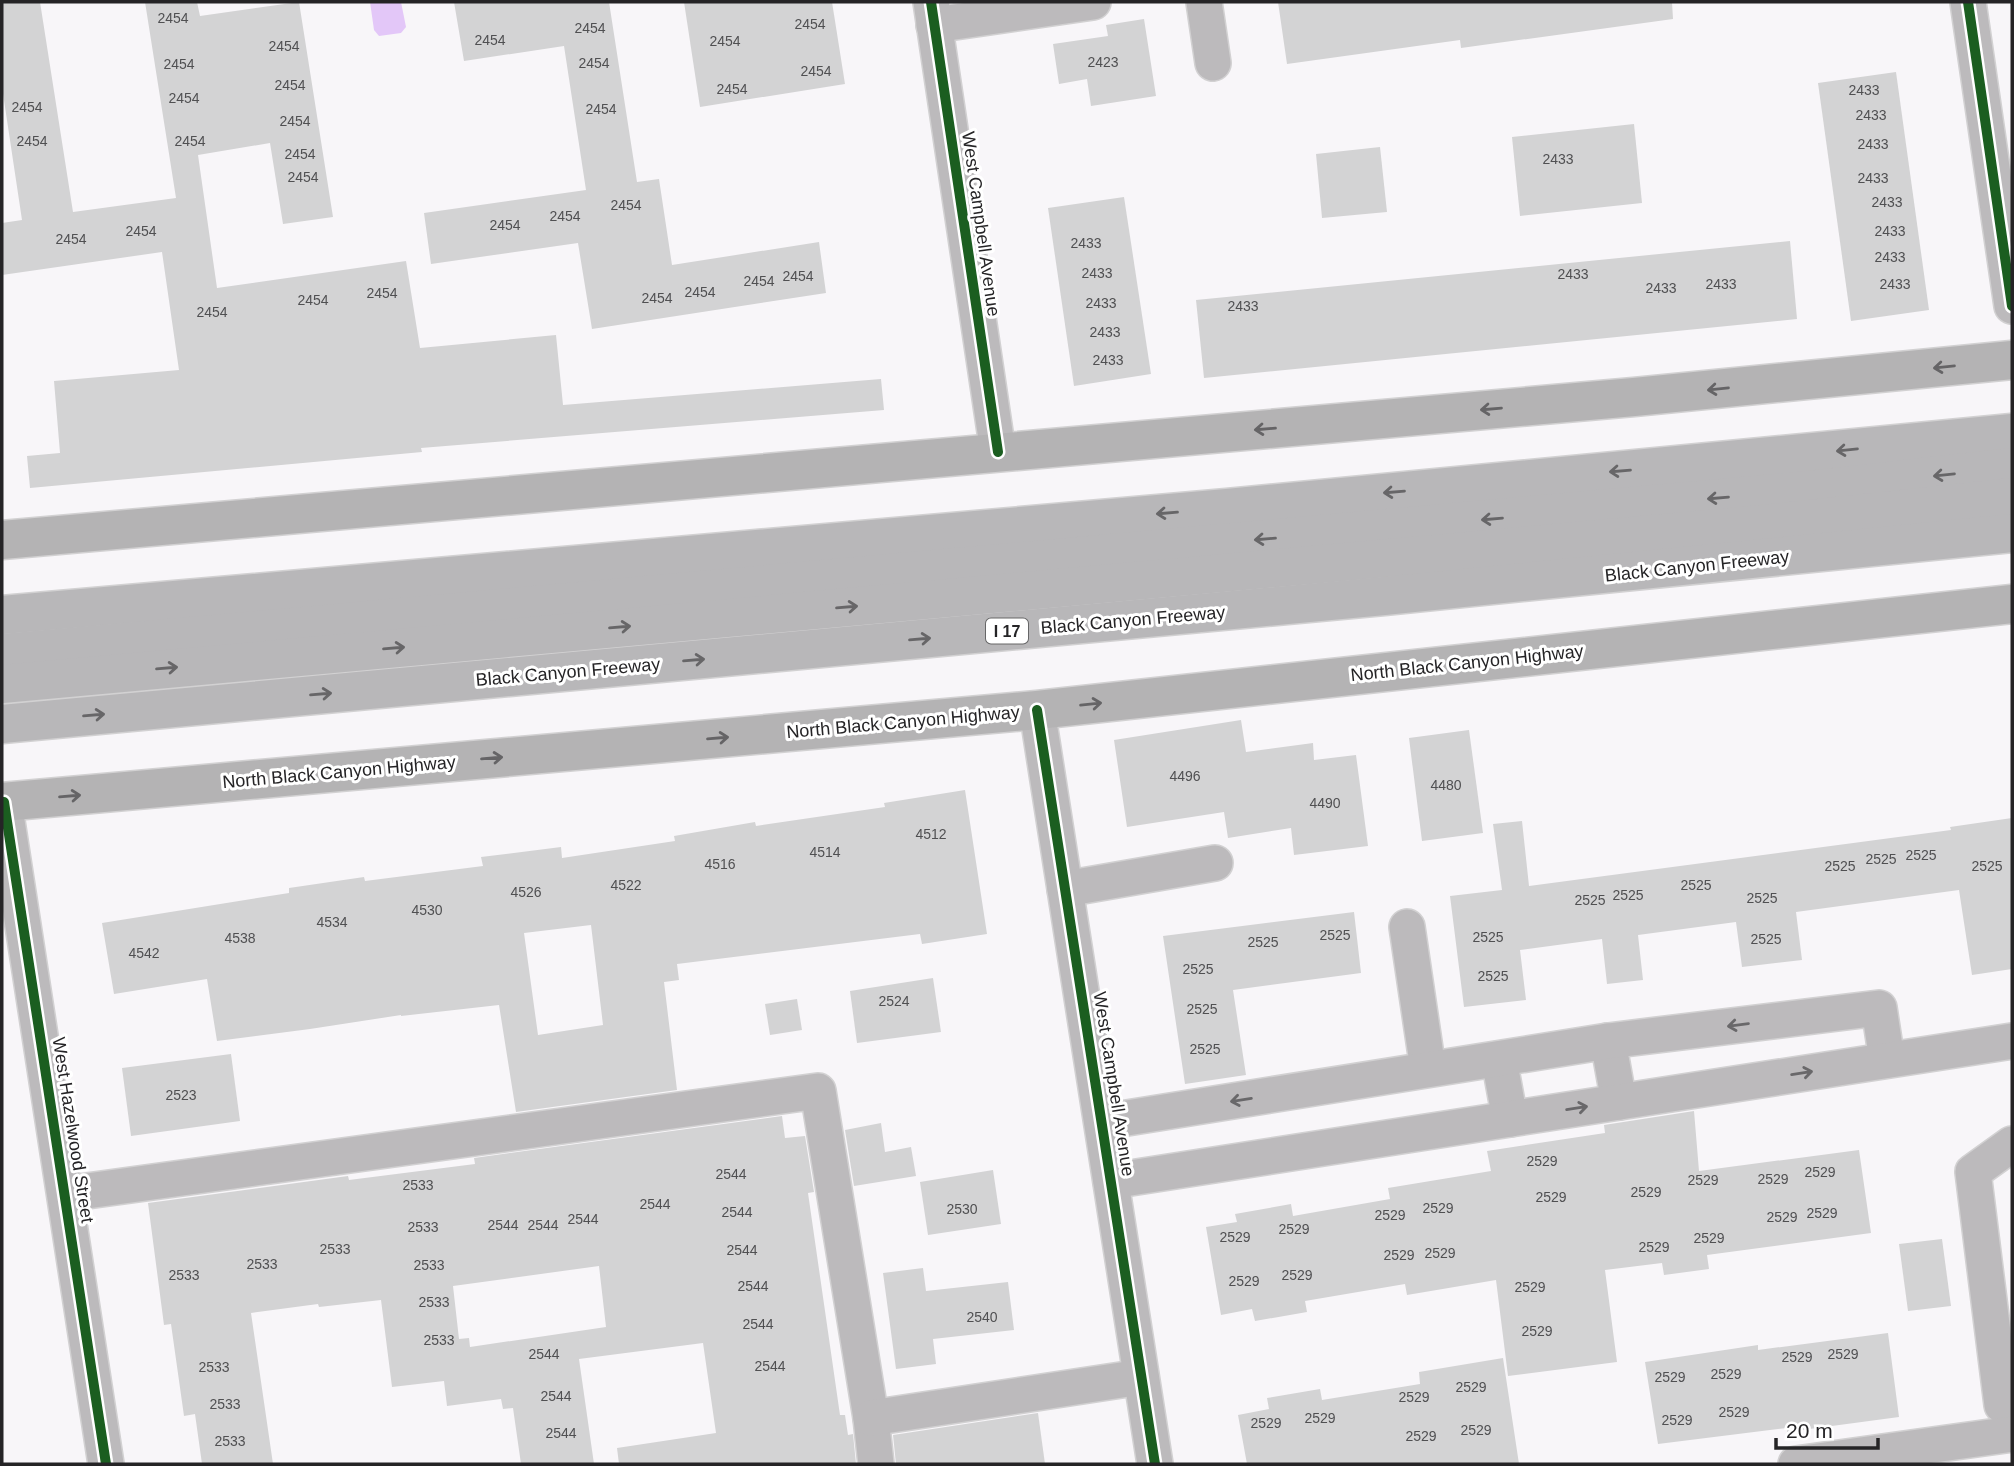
<svg xmlns="http://www.w3.org/2000/svg" width="2014" height="1466" viewBox="0 0 2014 1466" font-family="Helvetica,sans-serif">
  <style>
    .water { fill: #e3c7f8 }
    .building { fill: #d3d3d4; fill-rule: evenodd }
    .lines { fill: none; stroke-linecap: round; stroke-linejoin: round }
    .minor-casing { stroke: #d2d1d2; stroke-width: 38 }
    .major-casing { stroke: #d2d1d2; stroke-width: 41 }
    .highway-casing { stroke: #d2d1d2; stroke-width: 41 }
    .minor { stroke: #bcbabc; stroke-width: 35 }
    .major { stroke: #b4b3b4; stroke-width: 38 }
    .highway { stroke: #b8b7b9; stroke-width: 38 }
    .cycleway-casing { stroke: #fff; stroke-width: 15 }
    .cycleway { stroke: #1b5e20; stroke-width: 10 }
    .oneway { stroke: #656466 }
    .oneway2 { stroke: #676668 }
    .oneway3 { stroke: #69686a }
    .labels { text-anchor: middle; dominant-baseline: central; stroke-width: 6; stroke-linejoin: round; paint-order: stroke }
    .number-label { font-size: 14px; fill: #505052 }
    .shield { fill: #fff; stroke: #666667; stroke-width: 2 }
    .shield-label { font-size: 16px; font-weight: bold; fill: #252426 }
    .street-label { font-size: 18px; fill: #252426; stroke: #fff }
  </style>
  <rect width="100%" height="100%" fill="#f8f6f9"/>
  <polygon class="water" points="370,2 401,2 406,27 401,33 379,36 374,30"/>
  <g class="building">
    <polygon points="2,2 40,2 73,212 176,198 145,2 197,2 200,16 299,2 333,217 283,224 270,143 198,155 217,288 406,261 420,348 556,335 563,405 881,379 884,410 421,448 422,452 30,488 27,456 60,453 54,381 179,370 162,252 2,275 2,223 22,220 2,87"/>
    <polygon points="454,2 609,2 637,182 659,179 672,265 819,242 826,293 592,329 578,243 431,264 424,213 586,190 564,46 464,61"/>
    <polygon points="684,2 832,2 845,84 700,107"/>
    <polygon points="1278,2 1672,2 1673,19 1461,48 1460,40 1287,64"/>
    <polygon points="1144,19 1156,96 1091,106 1087,79 1059,84 1053,44 1108,36 1106,25"/>
    <polygon points="1896,72 1929,310 1851,321 1818,83"/>
    <polygon points="1634,124 1642,203 1520,216 1512,137"/>
    <polygon points="1380,147 1387,212 1322,218 1316,154"/>
    <polygon points="1124,197 1151,374 1074,386 1048,208"/>
    <polygon points="1790,241 1797,319 1204,378 1196,300"/>
    <polygon points="1241,720 1246,752 1313,743 1314,760 1356,755 1368,846 1294,855 1291,828 1228,838 1224,812 1127,827 1114,740"/>
    <polygon points="1469,730 1483,833 1422,841 1409,738"/>
    <path d="M965 790 987 934 922 944 920 934 677 964 679 980 664 982 677 1090 516 1112 499 1005 401 1016V1015L310 1029 217 1041 207 979 114 994 102 923 289 893V888L364 877 365 881 483 866 481 857 561 847 562 858 675 841 674 836 755 822 756 826 885 807 884 803ZM591 925 603 1025 538 1035 524 933Z"/>
    <polygon points="2012,818 2012,969 1972,975 1959,890 1796,912 1802,960 1742,967 1736,922 1638,935 1643,980 1607,984 1602,939 1520,950 1526,1000 1464,1007 1450,896 1502,890 1493,824 1522,821 1529,886 1951,830 1950,827"/>
    <polygon points="1354,912 1361,973 1233,990 1246,1075 1185,1084 1163,936"/>
    <polygon points="933,978 941,1032 857,1043 850,991"/>
    <polygon points="797,999 802,1030 770,1035 765,1004"/>
    <polygon points="231,1054 240,1121 131,1136 122,1068"/>
    <polygon points="1694,1111 1699,1171 1859,1150 1871,1233 1707,1255 1709,1269 1664,1275 1662,1263 1605,1270 1617,1362 1508,1376 1496,1280 1407,1295 1405,1284 1305,1301 1307,1312 1255,1321 1252,1309 1221,1315 1206,1227 1237,1222 1235,1214 1291,1204 1293,1216 1390,1199 1388,1188 1491,1171 1487,1151 1605,1133 1604,1125"/>
    <path d="M782 1116 785 1138 805 1136 814 1192 808 1193 840 1415H845L848 1435 853 1434 856 1464H619L617 1448 716 1433 703 1343 579 1359 594 1464H521L513 1408 503 1409 501 1399 447 1406 444 1381 392 1387 381 1300 319 1307 318 1304 251 1313 273 1464H202L195 1414 184 1416 171 1324 164 1325 148 1203 348 1176 349 1180 475 1164 474 1158ZM599 1266 606 1327 470 1347 469 1338 459 1339 453 1286Z"/>
    <polygon points="881,1123 885,1152 911,1147 916,1176 854,1186 845,1130"/>
    <polygon points="993,1170 1001,1224 928,1235 920,1182"/>
    <polygon points="1942,1239 1951,1306 1908,1311 1899,1244"/>
    <polygon points="923,1268 926,1291 1008,1282 1014,1330 933,1339 936,1364 896,1369 883,1273"/>
    <polygon points="1888,1333 1899,1417 1787,1432 1787,1428 1658,1444 1645,1362 1758,1345 1758,1350"/>
    <polygon points="1503,1358 1519,1464 1247,1464 1238,1415 1269,1409 1267,1398 1320,1389 1322,1400 1420,1384 1419,1372"/>
    <polygon points="1038,1413 1045,1464 896,1464 893,1435"/>
  </g>
  <g class="lines">
    <defs>
      <g id="minor">
        <polyline points="931,2 998,452"/>
        <polyline points="1204,2 1213,63"/>
        <polyline points="1968,2 2012,306"/>
        <polyline points="934,25 1093,2"/>
        <polyline points="1037,710 1155,1464"/>
        <polyline points="4,802 106,1464"/>
        <polyline points="1065,889 1215,863"/>
        <polyline points="1407,927 1428,1069"/>
        <polyline points="1608,1041 1619,1102"/>
        <polyline points="1499,1059 1510,1119"/>
        <polyline points="1102,1122 1608,1041 1879,1008 1887,1060"/>
        <polyline points="1111,1181 2012,1041"/>
        <polyline points="65,1194 818,1091 871,1418 876,1464"/>
        <polyline points="2002,1405 1973,1172 2012,1144"/>
        <polyline points="871,1418 1141,1377"/>
        <polyline points="1796,1464 2012,1434"/>
      </g>
      <g id="major">
        <polyline points="2,540 1634,397 2012,360"/>
        <polyline points="2,802 1037,710 2012,604"/>
      </g>
      <g id="highway">
        <polyline points="2,615 1227,508 2012,433"/>
        <polyline points="2,653 1808,490 2012,467"/>
        <polyline points="2,684 1762,524 2012,497"/>
        <polyline points="2,724 1384,596 2012,533"/>
      </g>
    </defs>
    <use href="#minor" class="minor-casing"/>
    <use href="#major" class="major-casing"/>
    <use href="#highway" class="highway-casing"/>
    <use href="#minor" class="minor"/>
    <use href="#major" class="major"/>
    <use href="#highway" class="highway"/>
    <defs>
      <g id="cycleway">
        <polyline points="931,2 998,452"/>
        <polyline points="1968,2 2012,306"/>
        <polyline points="1037,710 1155,1464"/>
        <polyline points="4,802 106,1464"/>
      </g>
    </defs>
    <use href="#cycleway" class="cycleway-casing"/>
    <use href="#cycleway" class="cycleway"/>
  </g>
  <defs><path id="oneway-shaft" d="M-6 0H5M1.5-3L5.5 0L1.5 3" fill="none" stroke-width="1.6" stroke-linecap="round" stroke-linejoin="round" transform="scale(1.75)"/></defs>
  <g class="oneway">
    <use href="#oneway-shaft" transform="translate(1944 367) rotate(174)"/>
    <use href="#oneway-shaft" transform="translate(1718 389) rotate(174)"/>
    <use href="#oneway-shaft" transform="translate(1491 409) rotate(175)"/>
    <use href="#oneway-shaft" transform="translate(1265 429) rotate(175)"/>
    <use href="#oneway-shaft" transform="translate(1091 704) rotate(-6)"/>
    <use href="#oneway-shaft" transform="translate(718 738) rotate(-5)"/>
    <use href="#oneway-shaft" transform="translate(492 758) rotate(-5)"/>
    <use href="#oneway-shaft" transform="translate(70 796) rotate(-5)"/>
  </g>
  <g class="oneway2">
    <use href="#oneway-shaft" transform="translate(1847 450) rotate(174)"/>
    <use href="#oneway-shaft" transform="translate(1620 471) rotate(175)"/>
    <use href="#oneway-shaft" transform="translate(1944 475) rotate(174)"/>
    <use href="#oneway-shaft" transform="translate(1394 492) rotate(175)"/>
    <use href="#oneway-shaft" transform="translate(1718 498) rotate(175)"/>
    <use href="#oneway-shaft" transform="translate(1167 513) rotate(175)"/>
    <use href="#oneway-shaft" transform="translate(1492 519) rotate(175)"/>
    <use href="#oneway-shaft" transform="translate(1265 539) rotate(175)"/>
    <use href="#oneway-shaft" transform="translate(847 607) rotate(-5)"/>
    <use href="#oneway-shaft" transform="translate(620 627) rotate(-5)"/>
    <use href="#oneway-shaft" transform="translate(920 639) rotate(-5)"/>
    <use href="#oneway-shaft" transform="translate(394 648) rotate(-5)"/>
    <use href="#oneway-shaft" transform="translate(694 660) rotate(-5)"/>
    <use href="#oneway-shaft" transform="translate(167 668) rotate(-5)"/>
    <use href="#oneway-shaft" transform="translate(321 694) rotate(-5)"/>
    <use href="#oneway-shaft" transform="translate(94 715) rotate(-5)"/>
  </g>
  <g class="oneway3">
    <use href="#oneway-shaft" transform="translate(1738 1025) rotate(173)"/>
    <use href="#oneway-shaft" transform="translate(1802 1073) rotate(-9)"/>
    <use href="#oneway-shaft" transform="translate(1241 1100) rotate(171)"/>
    <use href="#oneway-shaft" transform="translate(1577 1108) rotate(-9)"/>
  </g>
  <g class="labels">
    <g class="number-label">
      <text x="173" y="18">2454</text>
      <text x="810" y="24">2454</text>
      <text x="590" y="28">2454</text>
      <text x="490" y="40">2454</text>
      <text x="725" y="41">2454</text>
      <text x="284" y="46">2454</text>
      <text x="1103" y="62">2423</text>
      <text x="594" y="63">2454</text>
      <text x="179" y="64">2454</text>
      <text x="816" y="71">2454</text>
      <text x="290" y="85">2454</text>
      <text x="732" y="89">2454</text>
      <text x="1864" y="90">2433</text>
      <text x="184" y="98">2454</text>
      <text x="27" y="107">2454</text>
      <text x="601" y="109">2454</text>
      <text x="1871" y="115">2433</text>
      <text x="295" y="121">2454</text>
      <text x="32" y="141">2454</text>
      <text x="190" y="141">2454</text>
      <text x="1873" y="144">2433</text>
      <text x="300" y="154">2454</text>
      <text x="1558" y="159">2433</text>
      <text x="303" y="177">2454</text>
      <text x="1873" y="178">2433</text>
      <text x="1887" y="202">2433</text>
      <text x="626" y="205">2454</text>
      <text x="565" y="216">2454</text>
      <text x="505" y="225">2454</text>
      <text x="141" y="231">2454</text>
      <text x="1890" y="231">2433</text>
      <text x="71" y="239">2454</text>
      <text x="1086" y="243">2433</text>
      <text x="1890" y="257">2433</text>
      <text x="1097" y="273">2433</text>
      <text x="1573" y="274">2433</text>
      <text x="798" y="276">2454</text>
      <text x="759" y="281">2454</text>
      <text x="1721" y="284">2433</text>
      <text x="1895" y="284">2433</text>
      <text x="1661" y="288">2433</text>
      <text x="700" y="292">2454</text>
      <text x="382" y="293">2454</text>
      <text x="657" y="298">2454</text>
      <text x="313" y="300">2454</text>
      <text x="1101" y="303">2433</text>
      <text x="1243" y="306">2433</text>
      <text x="212" y="312">2454</text>
      <text x="1105" y="332">2433</text>
      <text x="1108" y="360">2433</text>
      <text x="1185" y="776">4496</text>
      <text x="1446" y="785">4480</text>
      <text x="1325" y="803">4490</text>
      <text x="931" y="834">4512</text>
      <text x="825" y="852">4514</text>
      <text x="1921" y="855">2525</text>
      <text x="1881" y="859">2525</text>
      <text x="720" y="864">4516</text>
      <text x="1840" y="866">2525</text>
      <text x="1987" y="866">2525</text>
      <text x="626" y="885">4522</text>
      <text x="1696" y="885">2525</text>
      <text x="526" y="892">4526</text>
      <text x="1628" y="895">2525</text>
      <text x="1762" y="898">2525</text>
      <text x="1590" y="900">2525</text>
      <text x="427" y="910">4530</text>
      <text x="332" y="922">4534</text>
      <text x="1335" y="935">2525</text>
      <text x="1488" y="937">2525</text>
      <text x="240" y="938">4538</text>
      <text x="1766" y="939">2525</text>
      <text x="1263" y="942">2525</text>
      <text x="144" y="953">4542</text>
      <text x="1198" y="969">2525</text>
      <text x="1493" y="976">2525</text>
      <text x="894" y="1001">2524</text>
      <text x="1202" y="1009">2525</text>
      <text x="1205" y="1049">2525</text>
      <text x="181" y="1095">2523</text>
      <text x="1542" y="1161">2529</text>
      <text x="1820" y="1172">2529</text>
      <text x="731" y="1174">2544</text>
      <text x="1773" y="1179">2529</text>
      <text x="1703" y="1180">2529</text>
      <text x="418" y="1185">2533</text>
      <text x="1646" y="1192">2529</text>
      <text x="1551" y="1197">2529</text>
      <text x="655" y="1204">2544</text>
      <text x="1438" y="1208">2529</text>
      <text x="962" y="1209">2530</text>
      <text x="737" y="1212">2544</text>
      <text x="1822" y="1213">2529</text>
      <text x="1390" y="1215">2529</text>
      <text x="1782" y="1217">2529</text>
      <text x="583" y="1219">2544</text>
      <text x="503" y="1225">2544</text>
      <text x="543" y="1225">2544</text>
      <text x="423" y="1227">2533</text>
      <text x="1294" y="1229">2529</text>
      <text x="1235" y="1237">2529</text>
      <text x="1709" y="1238">2529</text>
      <text x="1654" y="1247">2529</text>
      <text x="335" y="1249">2533</text>
      <text x="742" y="1250">2544</text>
      <text x="1440" y="1253">2529</text>
      <text x="1399" y="1255">2529</text>
      <text x="262" y="1264">2533</text>
      <text x="429" y="1265">2533</text>
      <text x="184" y="1275">2533</text>
      <text x="1297" y="1275">2529</text>
      <text x="1244" y="1281">2529</text>
      <text x="753" y="1286">2544</text>
      <text x="1530" y="1287">2529</text>
      <text x="434" y="1302">2533</text>
      <text x="982" y="1317">2540</text>
      <text x="758" y="1324">2544</text>
      <text x="1537" y="1331">2529</text>
      <text x="439" y="1340">2533</text>
      <text x="544" y="1354">2544</text>
      <text x="1843" y="1354">2529</text>
      <text x="1797" y="1357">2529</text>
      <text x="770" y="1366">2544</text>
      <text x="214" y="1367">2533</text>
      <text x="1726" y="1374">2529</text>
      <text x="1670" y="1377">2529</text>
      <text x="1471" y="1387">2529</text>
      <text x="556" y="1396">2544</text>
      <text x="1414" y="1397">2529</text>
      <text x="225" y="1404">2533</text>
      <text x="1734" y="1412">2529</text>
      <text x="1320" y="1418">2529</text>
      <text x="1677" y="1420">2529</text>
      <text x="1266" y="1423">2529</text>
      <text x="1476" y="1430">2529</text>
      <text x="561" y="1433">2544</text>
      <text x="1421" y="1436">2529</text>
      <text x="230" y="1441">2533</text>
    </g>
    <rect class="shield" x="986" y="618.5" width="42" height="25" rx="5"/>
    <g class="shield-label">
      <text x="1007" y="631">I 17</text>
    </g>
    <g class="street-label">
      <text transform="translate(981 224) rotate(82)">West Campbell Avenue</text>
      <text transform="translate(1697 566) rotate(-6)">Black Canyon Freeway</text>
      <text transform="translate(1133 620) rotate(-5)">Black Canyon Freeway</text>
      <text transform="translate(1467 663) rotate(-6)">North Black Canyon Highway</text>
      <text transform="translate(568 672) rotate(-5)">Black Canyon Freeway</text>
      <text transform="translate(903 722) rotate(-5)">North Black Canyon Highway</text>
      <text transform="translate(339 772) rotate(-5)">North Black Canyon Highway</text>
      <text transform="translate(1114 1084) rotate(81)">West Campbell Avenue</text>
      <text transform="translate(73 1130) rotate(81)">West Hazelwood Street</text>
    </g>
  </g>
  <rect width="2014" height="1466" fill="none" stroke="#252426" stroke-width="7"/>
  <path d="M1776 1438v10h102v-10" fill="none" stroke="#252426" stroke-width="3.5"/>
  <text x="1786" y="1438" font-size="21" fill="#252426" stroke="#ffffff" stroke-width="5" paint-order="stroke">20 m</text>
</svg>
